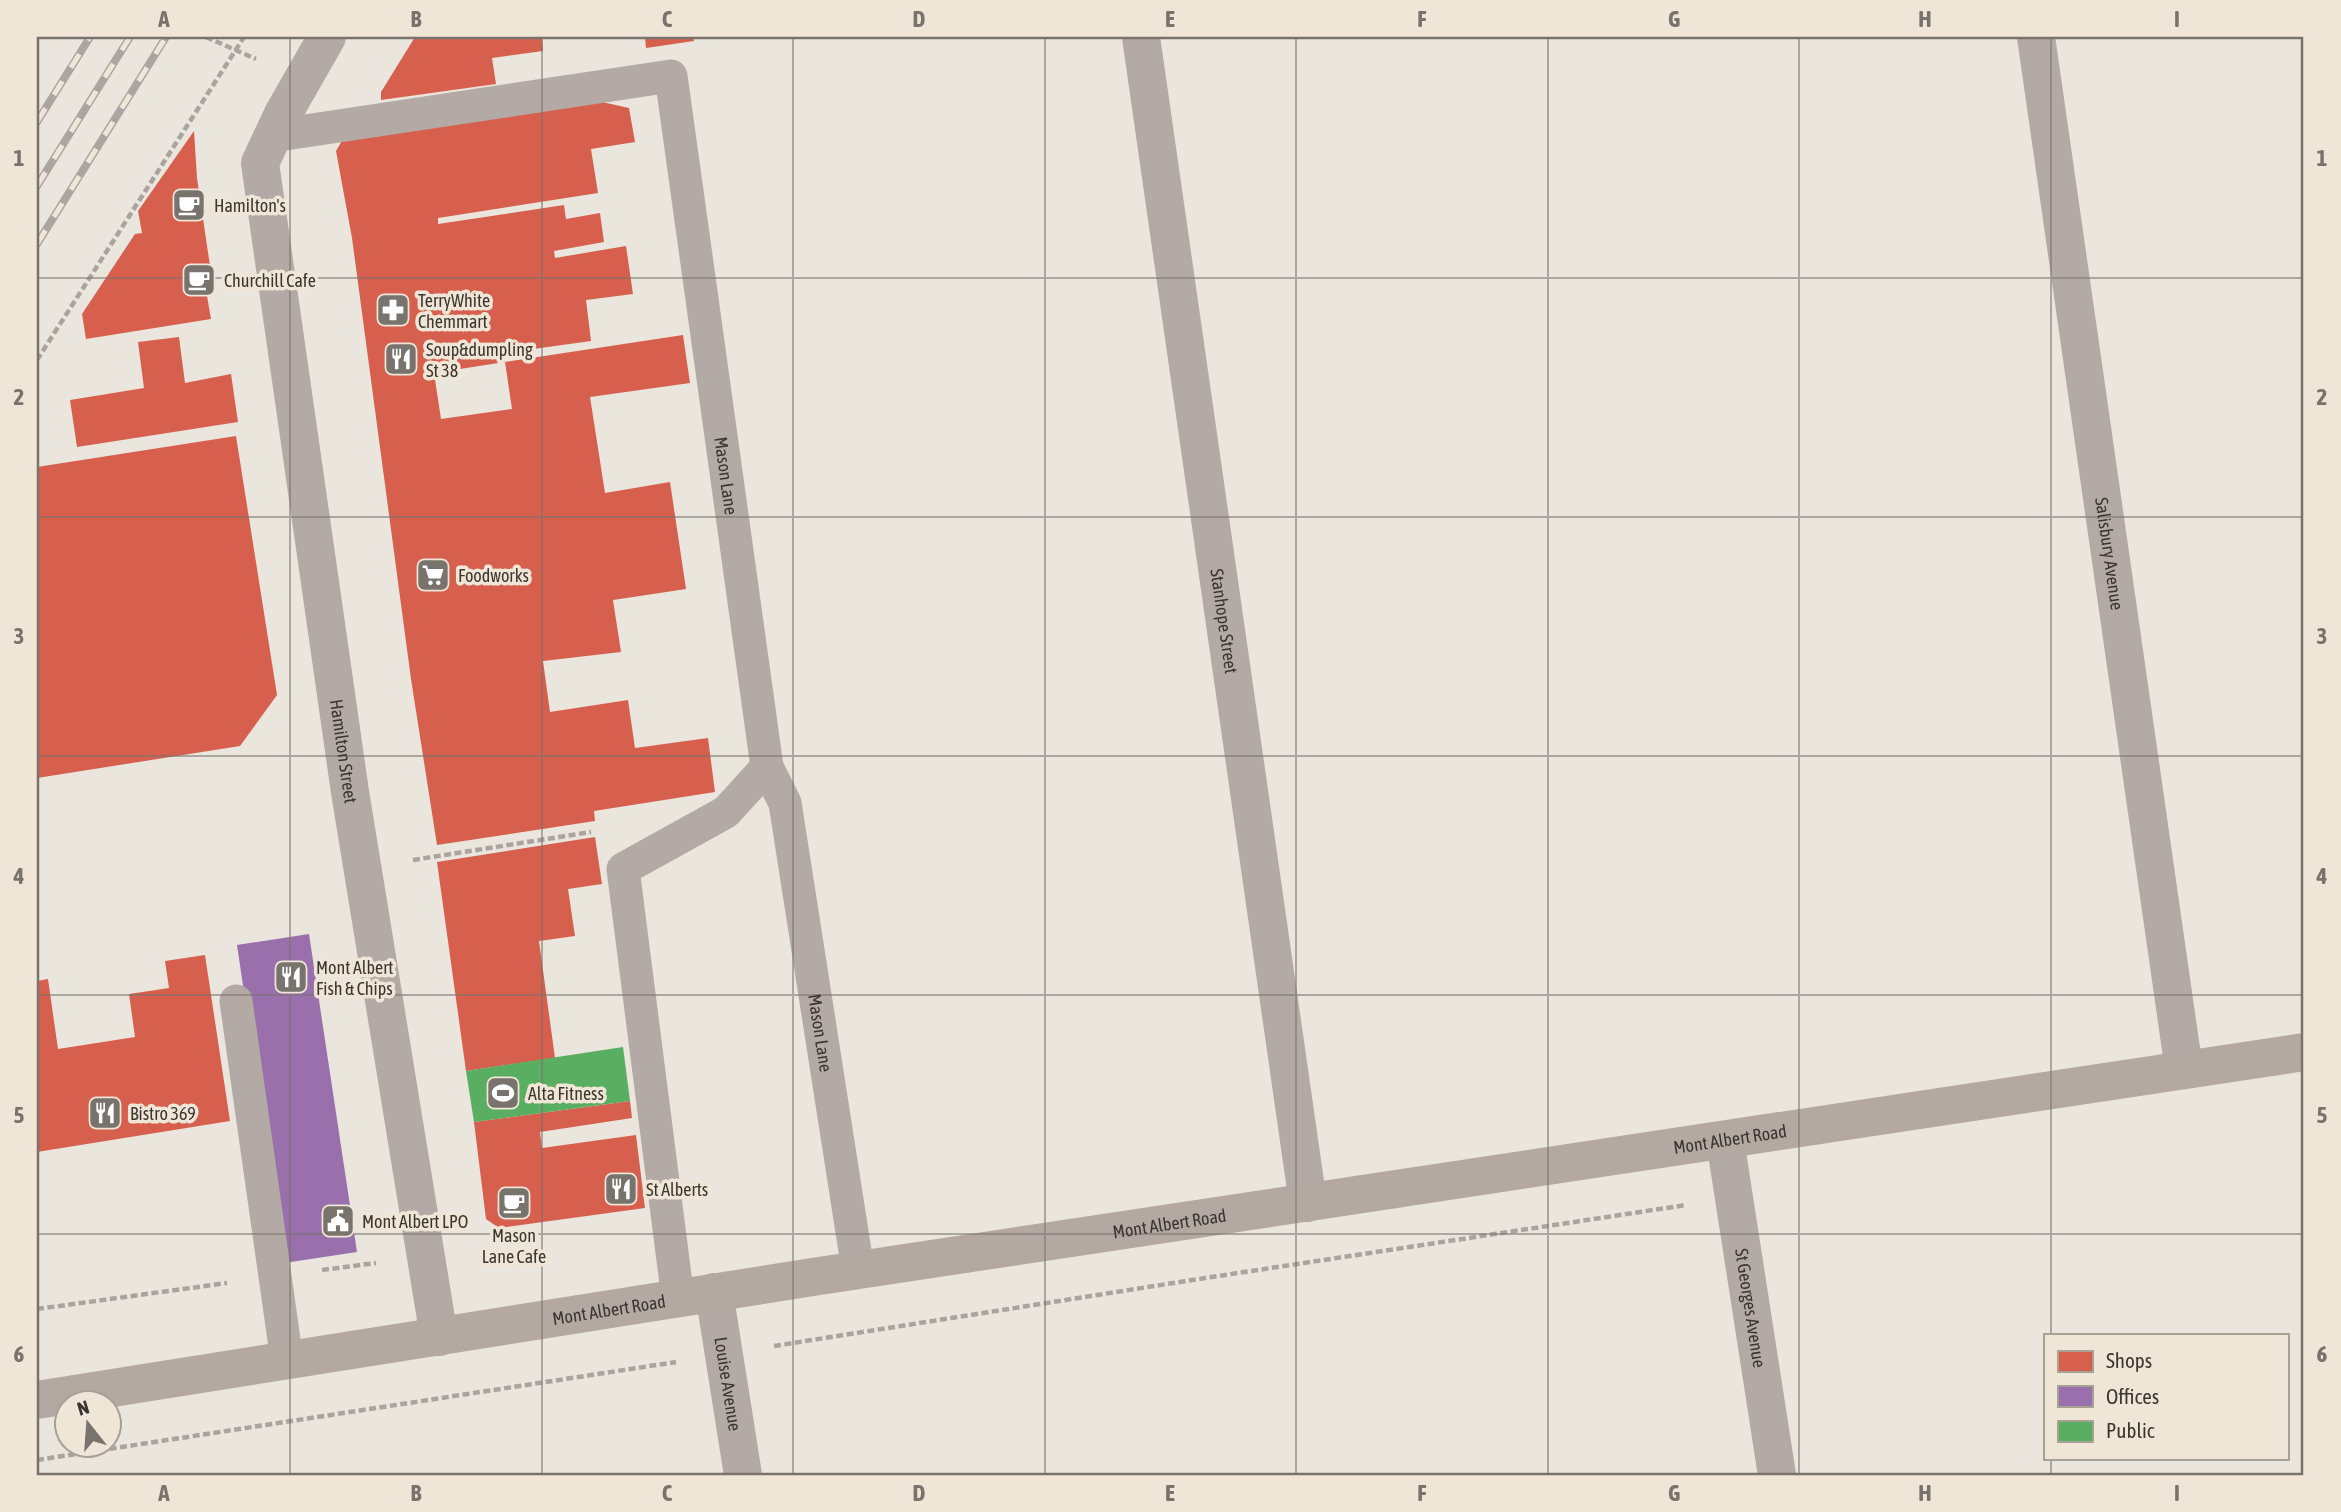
<svg xmlns="http://www.w3.org/2000/svg" width="2341" height="1512" viewBox="0 0 2341 1512" font-family="'Asap Condensed',sans-serif">
  <style>
    .shops { fill: #d6604d }
    .offices { fill: #9970ab }
    .public { fill: #5aae61 }
    .lines { fill: none; stroke-linecap: round; stroke-linejoin: round }
    .path { stroke: #aaa39e; stroke-width: 4.5; stroke-dasharray: 7 3.5; stroke-linecap: butt }
    .lane { stroke: #b3a9a5; stroke-width: 33 }
    .street { stroke: #b3a9a5; stroke-width: 38 }
    .secondary { stroke: #b3a8a2; stroke-width: 38 }
    .rail-casing { stroke: #aba5a1; stroke-width: 8 }
    .rail { stroke: #f0e6d7; stroke-width: 5; stroke-dasharray: 16; stroke-linecap: butt }
    .grid { fill: none; stroke: #78736d; stroke-width: 2; stroke-opacity: 0.55 }
    .labels { text-anchor: middle; dominant-baseline: central; stroke-width: 7; stroke-linejoin: round; paint-order: stroke }
    .poi-label { font-size: 18px; fill: #3a3630; stroke: #f0e6d7; text-anchor: start }
    .street-label { font-size: 18px; fill: #3a3630; stroke: #f0e6d7 }
    .neatline { fill: none; stroke: #78736d; stroke-width: 2.5 }
    .grid-label { font-size: 23px; text-anchor: middle; font-weight: bold; fill: #78736d }
  </style>
  <rect width="100%" height="100%" fill="#eae5dd"/>
  <g class="shops">
    <polygon points="415,37 542,37 543,51 492,58 496,84 381,100 381,92"/>
    <polygon points="645,37 693,37 694,41 646,48"/>
    <polygon points="593,100 629,108 635,142 591,149 598,193 438,218 438,224 564,205 566,219 600,213 604,242 554,251 555,258 626,246 633,294 586,300 591,341 505,353 505,362 434,373 441,419 512,409 505,362 683,335 690,383 590,397 605,493 670,482 686,589 613,600 621,652 543,661 550,712 628,700 635,748 708,738 715,792 594,811 595,821 437,845 411,679 352,238 336,151 347,132"/>
    <polygon points="194,131 197,178 210,266 202,267 211,319 86,339 82,314 135,234 142,233 138,211"/>
    <polygon points="179,337 185,383 231,374 238,422 77,447 70,400 144,388 138,342"/>
    <polygon points="236,436 277,695 240,746 37,778 37,467"/>
    <polygon points="595,837 602,884 568,889 575,936 539,941 555,1058 466,1071 437,862"/>
    <polygon points="205,955 230,1121 37,1152 37,981 48,979 58,1049 135,1037 129,994 169,988 165,961"/>
    <polygon points="630,1101 632,1118 540,1132 542,1148 636,1135 645,1208 499,1228 486,1219 474,1122"/>
  </g>
  <polygon class="offices" points="309,934 357,1252 284,1263 237,945"/>
  <polygon class="public" points="623,1047 630,1101 474,1122 466,1071"/>
  <g class="lines">
    <g class="path">
      <polyline points="206,37 256,59"/>
      <polyline points="37,360 244,37"/>
      <polyline points="413,860 591,832"/>
      <polyline points="322,1270 376,1263"/>
      <polyline points="37,1309 227,1283"/>
      <polyline points="774,1346 1205,1278 1686,1205"/>
      <polyline points="37,1460 676,1362"/>
    </g>
    <g class="lane">
      <path id="s1" d="M272 136 671 76 767 767 785 803 858 1270"/>
      <polyline points="236,1001 287,1361"/>
      <polyline points="678,1299 623,869 726,812 767,767"/>
    </g>
    <g class="street">
      <path id="s2" d="M327 37 283 114 260 163 350 792 439 1337"/>
      <path id="s3" d="M1141 37 1308 1203"/>
      <path id="s4" d="M2036 37 2184 1070"/>
      <path id="s5" d="M1725 1140 1777 1475"/>
      <path id="s6" d="M714 1292 743 1475"/>
    </g>
    <path class="secondary" id="s7" d="M37 1400 819 1276 2304 1052"/>
    <defs>
      <g id="rail">
        <polyline points="37,122 90,37"/>
        <polyline points="37,186 130,37"/>
        <polyline points="37,244 166,37"/>
      </g>
    </defs>
    <use href="#rail" class="rail-casing"/>
    <use href="#rail" class="rail"/>
  </g>
  <path class="grid" d="M290 37V1475M542 37V1475M793 37V1475M1045 37V1475M1296 37V1475M1548 37V1475M1799 37V1475M2051 37V1335M37 278H2304M37 517H2304M37 756H2304M37 995H2304M37 1234H2304M2051 1458V1475"/>
  <defs>
    <symbol id="cafe-square" viewBox="-11 -11 22 22"><rect x="-9" y="-9" width="18" height="18" rx="4" fill="#78736d" stroke="#f0e6d7"/><path d="M-5.5-4.5H6V0H3Q3 3.5 0 3.5H-2.5Q-5.5 3.5-5.5 0ZM3-3.2v2h1.7v-2ZM-6 4.5H4V6H-6Z" fill="#fff"/></symbol>
    <symbol id="pharmacy-square" viewBox="-11 -11 22 22"><rect x="-9" y="-9" width="18" height="18" rx="4" fill="#78736d" stroke="#f0e6d7"/><path d="M-2-6h4v4h4v4h-4v4h-4v-4h-4v-4h4Z" fill="#fff"/></symbol>
    <symbol id="restaurant-square" viewBox="-11 -11 22 22"><rect x="-9" y="-9" width="18" height="18" rx="4" fill="#78736d" stroke="#f0e6d7"/><path d="M-5-6h1v4h1v-4h1v4h1v-4h1v5L-1.5 .5V6h-2V.5L-5-1ZM5-6V6H3V1.5H1.5Q1.5-4 5-6Z" fill="#fff"/></symbol>
    <symbol id="supermarket-square" viewBox="-11 -11 22 22"><rect x="-9" y="-9" width="18" height="18" rx="4" fill="#78736d" stroke="#f0e6d7"/><path d="M-6-5.5h2.5l.6 2H6L4.5 2H-2.5L-4.4-4H-6ZM-1.5 3.2a1.3 1.3 0 1 0 .1 0ZM3 3.2a1.3 1.3 0 1 0 .1 0Z" fill="#fff"/></symbol>
    <symbol id="stadium-square" viewBox="-11 -11 22 22"><rect x="-9" y="-9" width="18" height="18" rx="4" fill="#78736d" stroke="#f0e6d7"/><path d="M0-5a6.5 5 0 1 0 0 10a6.5 5 0 1 0 0-10ZM-3.5-1.8h7v3.6h-7Z" fill="#fff"/></symbol>
    <symbol id="civic-square" viewBox="-11 -11 22 22"><rect x="-9" y="-9" width="18" height="18" rx="4" fill="#78736d" stroke="#f0e6d7"/><path d="M-.6-6.5H3V-4.5H.6V-3L4-1V1h2V6H-6V1h2V-1L-.6-3ZM-1.2 2.5V6h2.4V2.5Z" fill="#fff"/></symbol>
  </defs>
  <g fill-rule="evenodd">
    <use href="#cafe-square" x="170" y="186" width="38" height="38"/>
    <use href="#cafe-square" x="180" y="261" width="38" height="38"/>
    <use href="#pharmacy-square" x="374" y="291" width="38" height="38"/>
    <use href="#restaurant-square" x="382" y="340" width="38" height="38"/>
    <use href="#supermarket-square" x="414" y="556" width="38" height="38"/>
    <use href="#restaurant-square" x="272" y="958" width="38" height="38"/>
    <use href="#stadium-square" x="484" y="1074" width="38" height="38"/>
    <use href="#restaurant-square" x="86" y="1094" width="38" height="38"/>
    <use href="#restaurant-square" x="602" y="1170" width="38" height="38"/>
    <use href="#cafe-square" x="495" y="1184" width="38" height="38"/>
    <use href="#civic-square" x="319" y="1202" width="38" height="38"/>
  </g>
  <g class="labels">
    <g class="poi-label">
      <text x="214" y="205">Hamilton's</text>
      <text x="224" y="280">Churchill Cafe</text>
      <text x="418" y="300">TerryWhite<tspan x="418" dy="21">Chemmart</tspan></text>
      <text x="426" y="349">Soup&amp;dumpling<tspan x="426" dy="21">St 38</tspan></text>
      <text x="458" y="575">Foodworks</text>
      <text x="316" y="967">Mont Albert<tspan x="316" dy="21">Fish &amp; Chips</tspan></text>
      <text x="528" y="1093">Alta Fitness</text>
      <text x="130" y="1113">Bistro 369</text>
      <text x="646" y="1189">St Alberts</text>
      <text x="362" y="1221">Mont Albert LPO</text>
      <text x="514" y="1235" text-anchor="middle">Mason<tspan x="514" dy="21">Lane Cafe</tspan></text>
    </g>
    <g class="street-label">
      <text stroke="none"><textPath href="#s1" startOffset="807">Mason Lane</textPath></text>
      <text stroke="none"><textPath href="#s4" startOffset="522">Salisbury Avenue</textPath></text>
      <text stroke="none"><textPath href="#s3" startOffset="590">Stanhope Street</textPath></text>
      <text stroke="none"><textPath href="#s2" startOffset="737">Hamilton Street</textPath></text>
      <text stroke="none"><textPath href="#s1" startOffset="1374">Mason Lane</textPath></text>
      <text stroke="none"><textPath href="#s7" startOffset="1713">Mont Albert Road</textPath></text>
      <text stroke="none"><textPath href="#s7" startOffset="1146">Mont Albert Road</textPath></text>
      <text stroke="none"><textPath href="#s5" startOffset="170">St Georges Avenue</textPath></text>
      <text stroke="none"><textPath href="#s7" startOffset="579">Mont Albert Road</textPath></text>
      <text stroke="none"><textPath href="#s6" startOffset="93">Louise Avenue</textPath></text>
    </g>
  </g>
  <rect width="2341" height="1512" fill="none" stroke="#f0e6d7" stroke-width="77"/>
  <rect x="2044" y="1334" width="245" height="126" fill="#f0e6d7" stroke="#a7a094" stroke-width="2"/>
  <rect x="2058" y="1351" width="35" height="21" fill="#d6604d" stroke="#a7a094" stroke-width="2"/>
  <text x="2106" y="1368" font-size="21" fill="#3a3630">Shops</text>
  <rect x="2058" y="1386" width="35" height="21" fill="#9970ab" stroke="#a7a094" stroke-width="2"/>
  <text x="2106" y="1404" font-size="21" fill="#3a3630">Offices</text>
  <rect x="2058" y="1421" width="35" height="21" fill="#5aae61" stroke="#a7a094" stroke-width="2"/>
  <text x="2106" y="1438" font-size="21" fill="#3a3630">Public</text>
  <g transform="translate(88 1424) rotate(343)"><circle r="33" fill="#f0e6d7" stroke="#a7a094" stroke-width="2"/>
  <path d="M0-5L12 26L0 18L-12 26Z" fill="#78736d"/>
  <text y="-10" font-size="19" font-weight="bold" text-anchor="middle" fill="#3a3630">N</text>
  </g>
  <rect x="38" y="38" width="2264" height="1436" class="neatline"/>
  <g class="grid-label">
    <text x="164" y="27">A</text>
    <text x="416" y="27">B</text>
    <text x="667" y="27">C</text>
    <text x="919" y="27">D</text>
    <text x="1170" y="27">E</text>
    <text x="1422" y="27">F</text>
    <text x="1674" y="27">G</text>
    <text x="1925" y="27">H</text>
    <text x="2177" y="27">I</text>
    <text x="19" y="166">1</text>
    <text x="2322" y="166">1</text>
    <text x="19" y="405">2</text>
    <text x="2322" y="405">2</text>
    <text x="19" y="644">3</text>
    <text x="2322" y="644">3</text>
    <text x="19" y="884">4</text>
    <text x="2322" y="884">4</text>
    <text x="19" y="1123">5</text>
    <text x="2322" y="1123">5</text>
    <text x="19" y="1362">6</text>
    <text x="2322" y="1362">6</text>
    <text x="164" y="1501">A</text>
    <text x="416" y="1501">B</text>
    <text x="667" y="1501">C</text>
    <text x="919" y="1501">D</text>
    <text x="1170" y="1501">E</text>
    <text x="1422" y="1501">F</text>
    <text x="1674" y="1501">G</text>
    <text x="1925" y="1501">H</text>
    <text x="2177" y="1501">I</text>
  </g>
</svg>
